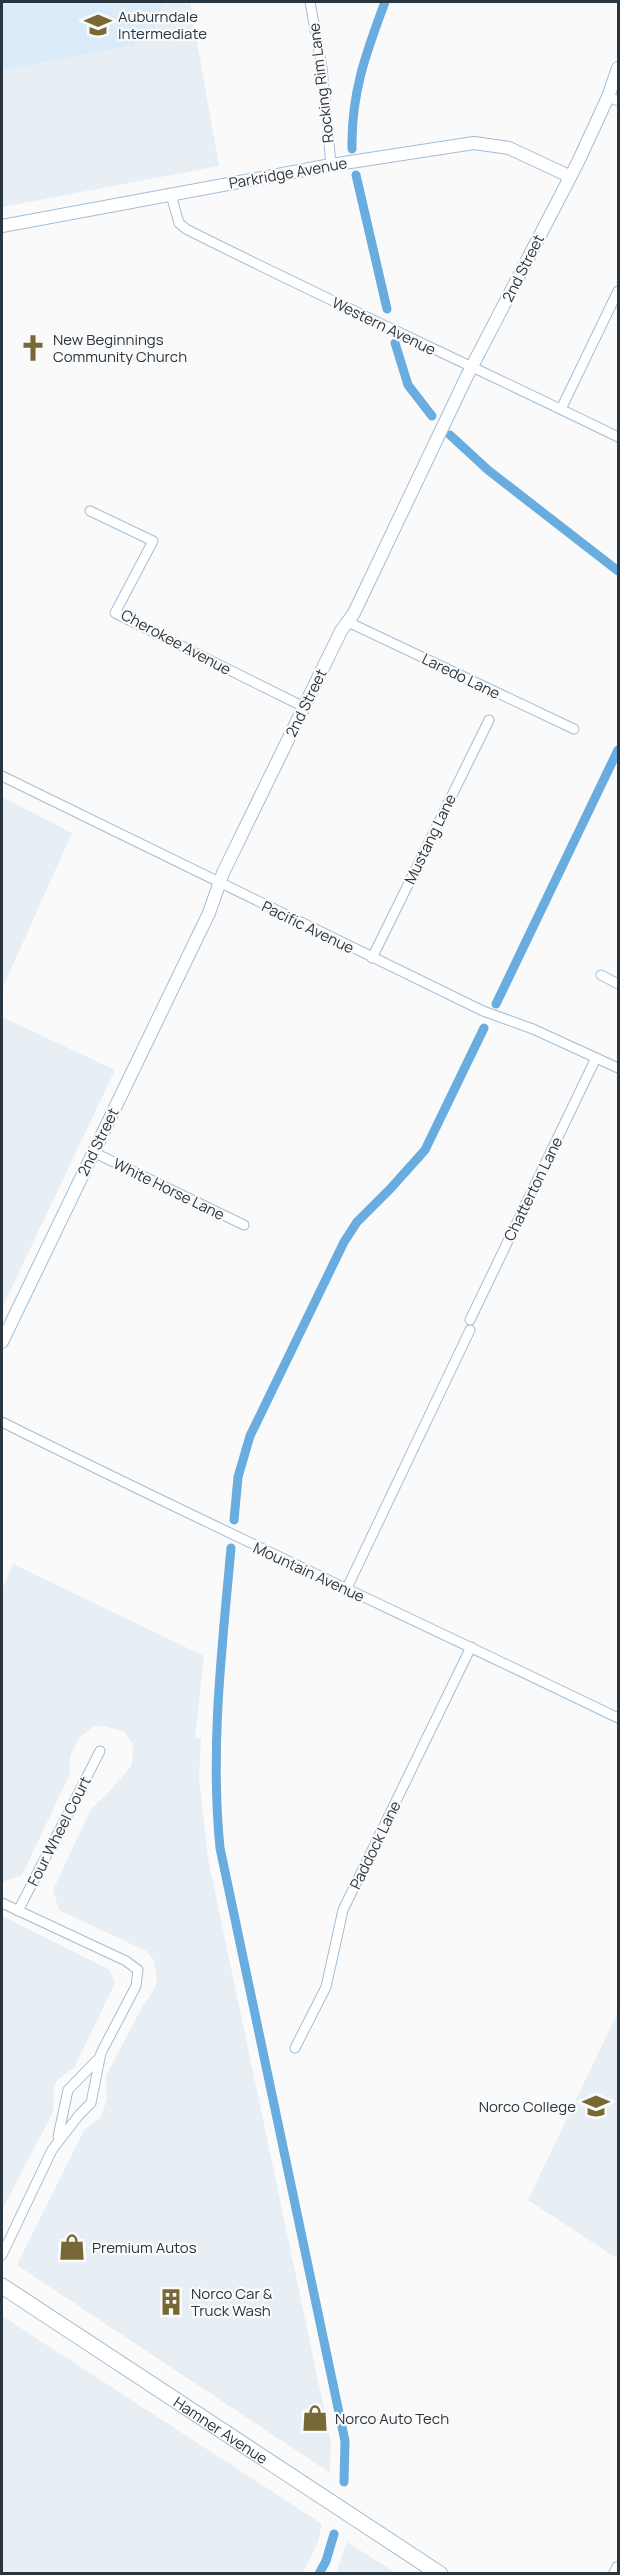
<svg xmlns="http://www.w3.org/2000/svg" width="620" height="2575" viewBox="0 0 620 2575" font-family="Manrope,sans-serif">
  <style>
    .built { fill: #e7eef4 }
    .green { fill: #daecfa }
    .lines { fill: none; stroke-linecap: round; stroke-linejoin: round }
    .canal { stroke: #69acdf; stroke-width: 9 }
    .minor-casing { stroke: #a0bed7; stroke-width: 11 }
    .tertiary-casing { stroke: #a0bed7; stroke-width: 14 }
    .primary-casing { stroke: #a0bed7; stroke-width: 17 }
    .minor { stroke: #fff; stroke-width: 9 }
    .tertiary { stroke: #fff; stroke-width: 12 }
    .primary { stroke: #fff; stroke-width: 15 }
    .labels { text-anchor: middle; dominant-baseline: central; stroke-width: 4.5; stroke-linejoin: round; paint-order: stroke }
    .poi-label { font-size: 15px; fill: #29353f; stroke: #fafafa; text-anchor: start }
    .street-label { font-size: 15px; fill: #29353f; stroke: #fafafa }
  </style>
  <rect width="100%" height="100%" fill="#fafafa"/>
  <g class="built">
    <polygon points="2,2 190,2 219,166 2,207"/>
    <polygon points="2,797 72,833 2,989"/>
    <polygon points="2,1017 115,1070 2,1308"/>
    <polygon points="13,1564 204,1656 195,1738 201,1739 199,1777 208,1859 331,2442 330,2473 17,2265 84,2130 101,2117 107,2099 106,2076 140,2011 156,1986 157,1979 154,1960 146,1951 59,1910 53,1890 91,1809 109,1792 132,1765 133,1744 124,1731 102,1726 93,1727 80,1737 70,1756 69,1776 22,1875 2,1882 2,1589"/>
    <polygon points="2,1916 110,1970 115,1983 74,2068 58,2079 54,2086 53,2112 2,2210"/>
    <polygon points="618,2012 618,2259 528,2200"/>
    <polygon points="2,2316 322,2524 317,2545 303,2573 2,2573"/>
    <polygon points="347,2542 396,2573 336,2573"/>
  </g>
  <path class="green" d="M2 2H162C160 23 152 35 132 45L2 70Z"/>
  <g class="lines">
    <g class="canal">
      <path d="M352 149C351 93 366 53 385 2"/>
      <polyline points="356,175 387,309"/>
      <polyline points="395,343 408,385 432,416"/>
      <polyline points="450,435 488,470 618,571"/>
      <polyline points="496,1004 618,750"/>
      <polyline points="234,1520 238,1477 250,1436 344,1242 357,1222 391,1188 425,1150 484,1028"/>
      <path d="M231 1548C222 1648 210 1748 220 1848L345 2441 344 2482"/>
      <polyline points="319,2574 326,2561 334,2534"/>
    </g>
    <defs>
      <g id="minor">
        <polyline points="310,2 322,68 331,165"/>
        <polyline points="608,97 618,101"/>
        <path d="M171 195 179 223 186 229C329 301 475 367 618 437"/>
        <polyline points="561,409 618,291"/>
        <polyline points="90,511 153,541 115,613 304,707"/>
        <polyline points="348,622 574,729"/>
        <polyline points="2,776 483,1011 533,1029 618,1068"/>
        <polyline points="372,958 489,720"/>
        <polyline points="601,975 618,984"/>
        <polyline points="93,1152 244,1225"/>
        <polyline points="470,1320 596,1058"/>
        <path d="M2 1422C206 1524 413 1619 618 1718"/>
        <polyline points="346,1590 470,1330"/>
        <polyline points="2,1903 126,1961 138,1970 136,1986 101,2053 91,2103 79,2115 52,2150 2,2255"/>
        <polyline points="18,1911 100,1751"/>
        <polyline points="295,2048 326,1987 343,1910 471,1647"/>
        <polyline points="58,2137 68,2090 99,2058"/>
      </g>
      <g id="tertiary">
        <polyline points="2,226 331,165 474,143 509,148 569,176"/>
        <polyline points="2,1342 209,913 223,873 341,631 354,613 467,376 578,162 608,97 618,68"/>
        <polyline points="615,2574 618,2568"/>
      </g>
      <g id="primary">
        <path id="s1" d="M2 2286 440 2574"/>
      </g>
    </defs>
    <use href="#minor" class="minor-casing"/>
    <use href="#tertiary" class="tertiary-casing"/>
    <use href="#primary" class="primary-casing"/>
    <use href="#minor" class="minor"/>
    <use href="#tertiary" class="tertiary"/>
    <use href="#primary" class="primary"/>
  </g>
  <defs>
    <symbol id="school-bare" viewBox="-9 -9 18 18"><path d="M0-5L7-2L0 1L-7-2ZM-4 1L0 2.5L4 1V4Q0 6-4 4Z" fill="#776835" stroke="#fafafa" stroke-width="2.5" paint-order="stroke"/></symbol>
    <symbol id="church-bare" viewBox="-9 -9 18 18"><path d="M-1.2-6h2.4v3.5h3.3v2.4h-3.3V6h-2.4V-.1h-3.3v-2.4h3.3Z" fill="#776835" stroke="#fafafa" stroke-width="2.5" paint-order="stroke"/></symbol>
    <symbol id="university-bare" viewBox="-9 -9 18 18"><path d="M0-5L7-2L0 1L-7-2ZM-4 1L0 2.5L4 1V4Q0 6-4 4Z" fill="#776835" stroke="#fafafa" stroke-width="2.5" paint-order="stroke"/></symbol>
    <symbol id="shop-bare" viewBox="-9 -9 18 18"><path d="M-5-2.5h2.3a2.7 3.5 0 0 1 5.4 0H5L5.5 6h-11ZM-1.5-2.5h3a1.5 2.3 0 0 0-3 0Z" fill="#776835" stroke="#fafafa" stroke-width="2.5" paint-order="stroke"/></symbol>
    <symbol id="building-bare" viewBox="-9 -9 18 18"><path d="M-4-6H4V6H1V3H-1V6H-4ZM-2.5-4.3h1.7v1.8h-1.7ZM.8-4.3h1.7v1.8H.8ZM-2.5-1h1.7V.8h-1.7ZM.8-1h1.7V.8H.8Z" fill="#776835" stroke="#fafafa" stroke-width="2.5" paint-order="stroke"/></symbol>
  </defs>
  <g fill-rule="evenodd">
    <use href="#school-bare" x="79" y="6" width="38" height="38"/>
    <use href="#church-bare" x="14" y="329" width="38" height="38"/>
    <use href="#university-bare" x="577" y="2087" width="38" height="38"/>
    <use href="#shop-bare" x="53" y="2228" width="38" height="38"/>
    <use href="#building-bare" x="152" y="2283" width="38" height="38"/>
    <use href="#shop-bare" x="296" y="2399" width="38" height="38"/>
  </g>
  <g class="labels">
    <g class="poi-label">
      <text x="118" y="16">Auburndale<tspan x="118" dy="17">Intermediate</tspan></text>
      <text x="53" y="339">New Beginnings<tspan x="53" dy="17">Community Church</tspan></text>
      <text x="576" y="2106" text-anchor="end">Norco College</text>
      <text x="92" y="2247">Premium Autos</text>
      <text x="191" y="2293">Norco Car &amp;<tspan x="191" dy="17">Truck Wash</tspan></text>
      <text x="335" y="2418">Norco Auto Tech</text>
    </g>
    <g class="street-label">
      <text transform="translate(321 83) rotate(-97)">Rocking Rim Lane</text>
      <text transform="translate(288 173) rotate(-10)">Parkridge Avenue</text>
      <text transform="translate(523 268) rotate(-63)">2nd Street</text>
      <text transform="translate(384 326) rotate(26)">Western Avenue</text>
      <text transform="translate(176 642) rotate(28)">Cherokee Avenue</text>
      <text transform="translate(461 676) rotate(26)">Laredo Lane</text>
      <text transform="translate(306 703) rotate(-64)">2nd Street</text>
      <text transform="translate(430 839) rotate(-64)">Mustang Lane</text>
      <text transform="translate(308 927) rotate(26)">Pacific Avenue</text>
      <text transform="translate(98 1142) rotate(-64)">2nd Street</text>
      <text transform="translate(169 1189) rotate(26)">White Horse Lane</text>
      <text transform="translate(533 1189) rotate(-64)">Chatterton Lane</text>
      <text transform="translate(309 1572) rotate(25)">Mountain Avenue</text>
      <text transform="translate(59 1831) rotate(-63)">Four Wheel Court</text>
      <text transform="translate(375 1845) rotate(-64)">Paddock Lane</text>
      <text stroke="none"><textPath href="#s1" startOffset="262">Hamner Avenue</textPath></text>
    </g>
  </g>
  <rect width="620" height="2575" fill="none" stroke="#29353f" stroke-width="6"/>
</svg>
